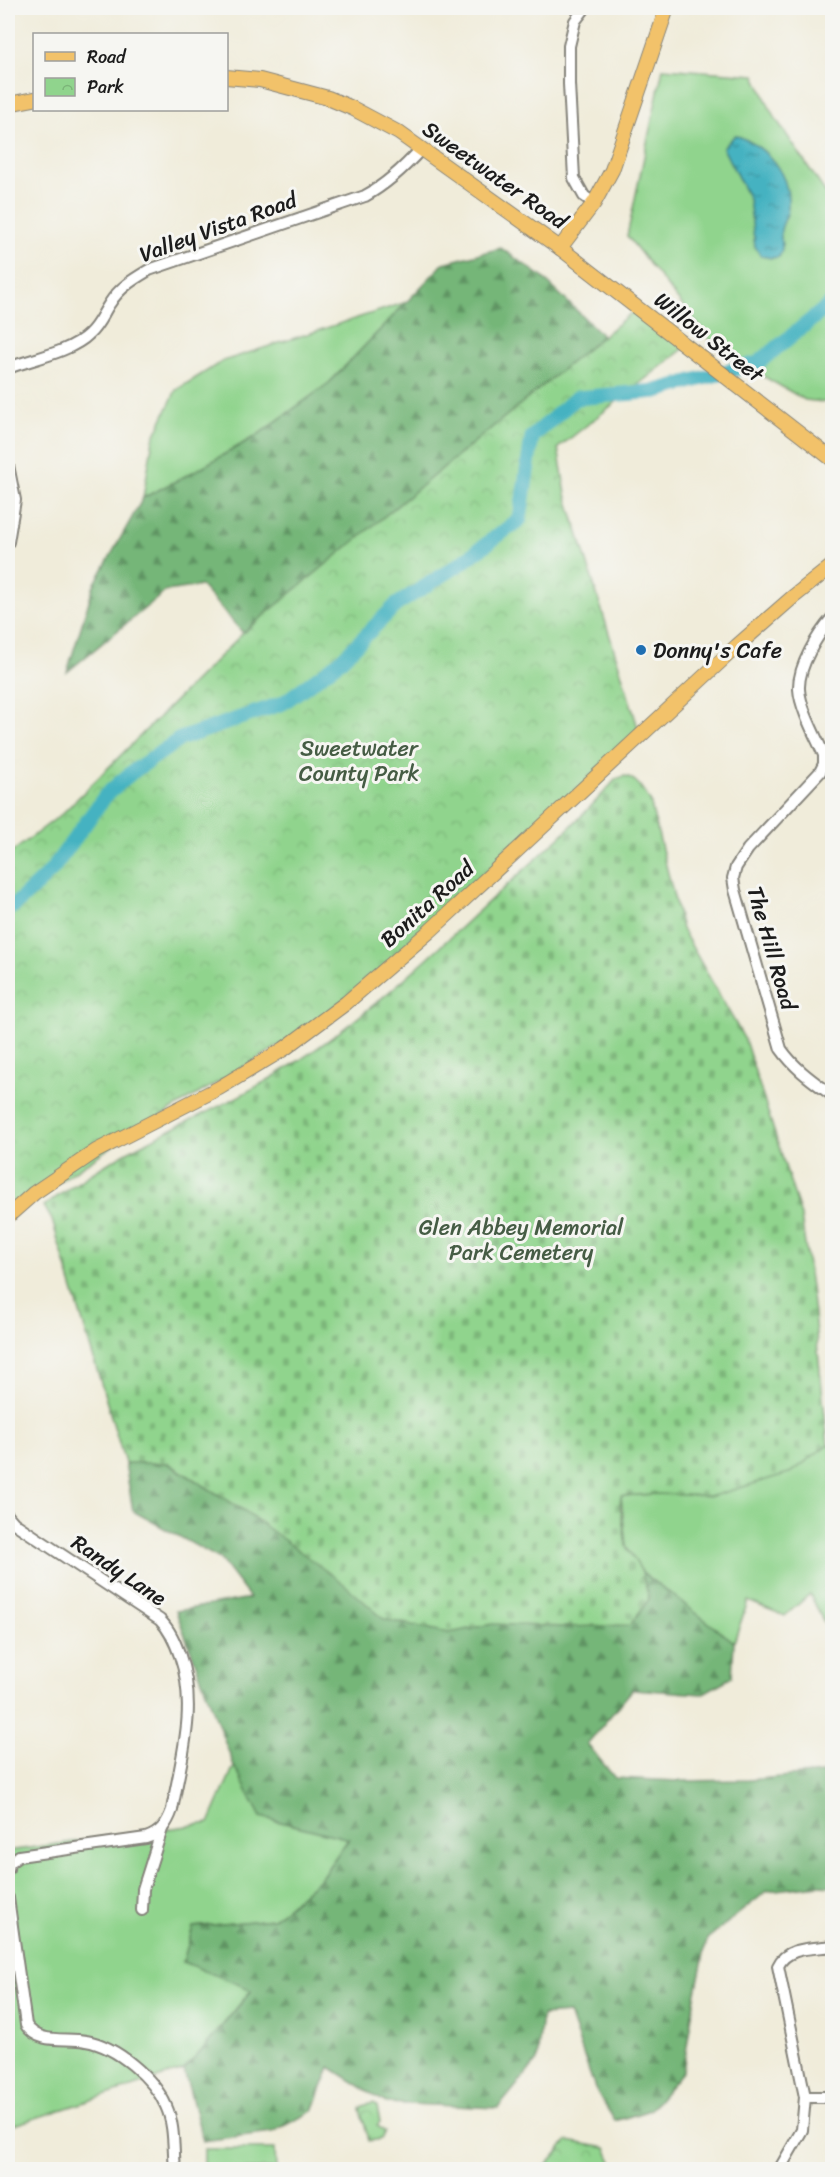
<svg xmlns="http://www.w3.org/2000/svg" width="840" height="2177" viewBox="0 0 840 2177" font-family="Sriracha,sans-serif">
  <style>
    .green { fill: #90d48d; stroke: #567854; stroke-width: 1.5 }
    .forest { fill: url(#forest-firs); stroke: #48694a; stroke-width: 1.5 }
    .cemetery { fill: url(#cemetery-stones); stroke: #567854; stroke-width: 1.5 }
    .park { fill: url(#park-crowns); stroke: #567854; stroke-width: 1.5 }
    .water { fill: url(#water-ripples); stroke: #30676e; stroke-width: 1.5 }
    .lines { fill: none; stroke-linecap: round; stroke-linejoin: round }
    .river { stroke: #45b2c1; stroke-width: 15 }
    .minor-casing { stroke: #86847b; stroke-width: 14 }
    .major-casing { stroke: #86847b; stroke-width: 16 }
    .minor { stroke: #fff; stroke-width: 10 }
    .major { stroke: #f2c26a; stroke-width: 14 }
    .poi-dot { fill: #1f6fb2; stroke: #f6f6f2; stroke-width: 2 }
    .labels { text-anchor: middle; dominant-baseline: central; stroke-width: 6; stroke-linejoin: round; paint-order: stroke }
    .street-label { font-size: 22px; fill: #1c1c1c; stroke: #f6f6f2 }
    .poi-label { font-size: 22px; fill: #1c1c1c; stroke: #f6f6f2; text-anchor: start }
    .park-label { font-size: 22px; fill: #455c44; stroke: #f6f6f2 }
  </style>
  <defs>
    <pattern id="forest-firs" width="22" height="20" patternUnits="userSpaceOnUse" patternTransform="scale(1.5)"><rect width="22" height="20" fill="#74b678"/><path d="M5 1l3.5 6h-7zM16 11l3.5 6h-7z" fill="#5e9362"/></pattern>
    <pattern id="cemetery-stones" width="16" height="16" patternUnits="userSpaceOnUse" patternTransform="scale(1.5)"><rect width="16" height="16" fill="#90d48d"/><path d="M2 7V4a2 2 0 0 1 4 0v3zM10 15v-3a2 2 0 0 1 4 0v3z" fill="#7cb579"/></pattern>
    <pattern id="park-crowns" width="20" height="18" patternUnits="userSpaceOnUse" patternTransform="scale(1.5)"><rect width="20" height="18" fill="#90d48d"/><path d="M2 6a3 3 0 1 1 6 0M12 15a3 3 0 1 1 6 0" fill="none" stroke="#7cb579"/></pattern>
    <pattern id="water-ripples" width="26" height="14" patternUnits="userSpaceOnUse" patternTransform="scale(1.5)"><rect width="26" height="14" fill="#45b2c1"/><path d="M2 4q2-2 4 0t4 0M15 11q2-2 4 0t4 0" fill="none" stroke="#39909c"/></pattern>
  </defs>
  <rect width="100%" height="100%" fill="#f6f6f2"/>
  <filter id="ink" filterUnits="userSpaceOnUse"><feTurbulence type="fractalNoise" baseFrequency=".0167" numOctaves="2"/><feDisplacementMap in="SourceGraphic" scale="12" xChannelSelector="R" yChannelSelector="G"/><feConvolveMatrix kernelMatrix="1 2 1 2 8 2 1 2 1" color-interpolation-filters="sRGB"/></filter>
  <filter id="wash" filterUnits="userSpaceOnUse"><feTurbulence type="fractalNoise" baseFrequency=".008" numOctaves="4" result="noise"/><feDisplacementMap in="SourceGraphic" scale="24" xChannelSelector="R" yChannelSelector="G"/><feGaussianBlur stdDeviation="1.35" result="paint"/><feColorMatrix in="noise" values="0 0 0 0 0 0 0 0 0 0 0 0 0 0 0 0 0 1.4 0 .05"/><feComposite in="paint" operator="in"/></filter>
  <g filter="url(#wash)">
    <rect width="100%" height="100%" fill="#f0ecda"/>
    <g class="green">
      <polygon points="663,68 755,75 772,113 832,202 832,403 805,400 719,351 627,236"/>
      <polygon points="407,302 329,383 256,436 197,470 143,498 153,439 176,390 223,361"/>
      <polygon points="828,1444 832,1446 832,1639 810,1594 785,1616 748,1601 734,1642 642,1572 626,1546 621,1496 654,1494 792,1472"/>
      <polygon points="234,1766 265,1818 349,1838 320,1879 273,1919 193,1927 183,1962 252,1989 204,2048 184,2070 8,2127 8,1851 209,1823"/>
      <polygon points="204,2149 275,2149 276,2169 204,2169"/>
    </g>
    <g class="forest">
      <polygon points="501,248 541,276 603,336 243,633 201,586 166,591 67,672 94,585 143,498 197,470 256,436 329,383 444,263"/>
      <polygon points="125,1463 167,1463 245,1511 345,1584 384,1619 449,1633 492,1624 565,1627 649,1599 642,1572 734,1642 732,1677 702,1694 633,1689 587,1744 615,1778 678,1781 749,1780 832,1772 832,1886 819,1885 767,1891 707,1939 694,2002 683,2071 650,2110 615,2121 595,2089 569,2013 542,2015 537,2061 498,2108 386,2103 330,2067 313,2111 272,2132 203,2141 184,2070 204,2048 252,1990 183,1962 193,1927 273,1919 320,1879 349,1839 261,1817 234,1766 176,1611 250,1598 220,1559 133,1511"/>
    </g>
    <path class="cemetery" d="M625 776C638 779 643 791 650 801L682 929 745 1040 801 1216 811 1287 828 1444 792 1472 713 1496 654 1494 621 1496 620 1505 626 1546 642 1572 649 1599 630 1625 565 1627 492 1624 449 1633 384 1619 344 1584 245 1511 168 1463H125L52 1220 44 1206C76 1183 109 1161 144 1143 193 1118 243 1097 289 1067 360 1022 423 963 485 905 528 866 578 823 616 779Z"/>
    <g class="park">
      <polygon points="637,308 687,346 558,448 566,494 641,737 331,1015 129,1135 8,1216 8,855 63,813 243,633"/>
      <polygon points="374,2103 377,2106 380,2122 377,2125 385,2132 381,2139 369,2141 360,2109 363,2106"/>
      <polygon points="568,2141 606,2148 615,2168 618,2169 543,2169"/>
    </g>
    <path class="water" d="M735 135C767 146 791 174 788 208 788 216 782 223 781 230 780 241 785 248 779 257L771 258 761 256 755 247 749 199 723 148Z"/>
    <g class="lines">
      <polyline class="river" points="8,909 15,905 51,871 106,795 131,773 180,739 283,703 339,662 396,605 460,564 520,519 532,437 576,398 656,391 758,363 832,303"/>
    </g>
  </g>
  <g filter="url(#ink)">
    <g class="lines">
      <defs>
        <g id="minor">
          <polyline points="585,8 575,21 569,46 569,84 574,178 584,196 594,203"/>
          <path d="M8 368C32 359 71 352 89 334 99 325 103 313 110 303 120 287 134 279 149 270L365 196C387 184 404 168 421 149"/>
          <polyline points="8,465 15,500 8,542"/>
          <path d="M832 618C818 634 798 666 799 689 800 708 816 737 824 755V764L820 772 748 849 736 867 733 878 735 890 781 1049C795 1069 813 1081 832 1095"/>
          <path d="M8 1516 14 1523 160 1620C170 1630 175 1642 180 1656 198 1708 181 1758 172 1810 167 1824 161 1833 146 1838L19 1856 9 1863 8 1869"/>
          <path d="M8 1898 26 2025C39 2045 65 2037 86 2041 116 2046 154 2078 166 2106 175 2125 173 2149 175 2170"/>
          <polyline points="142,1910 143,1889 162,1829"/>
          <polyline points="805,2097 832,2097"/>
          <path d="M779 2170 802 2130 805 2097 778 1966C787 1946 814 1949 832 1946"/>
        </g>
        <g id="major">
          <polyline points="226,77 260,80 328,98 352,108 399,133 560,248 832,459"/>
          <polyline points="8,104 34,99"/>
          <polyline points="560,248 594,203 612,170 667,8"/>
          <polyline points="8,1216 34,1193 96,1151 219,1088 284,1049 346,1003 430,931 737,646 793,597 832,566"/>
        </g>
      </defs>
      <use href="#minor" class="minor-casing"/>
      <use href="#major" class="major-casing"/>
      <use href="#minor" class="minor"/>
      <use href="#major" class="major"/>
    </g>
  </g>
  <circle class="poi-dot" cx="641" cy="650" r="6"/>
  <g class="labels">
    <g class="street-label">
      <text transform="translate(495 175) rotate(35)">Sweetwater Road</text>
      <text transform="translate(218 227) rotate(-20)">Valley Vista Road</text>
      <text transform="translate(709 337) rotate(38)">Willow Street</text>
      <text transform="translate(427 904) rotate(-42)">Bonita Road</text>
      <text transform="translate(772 948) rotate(74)">The Hill Road</text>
      <text transform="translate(119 1570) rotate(34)">Randy Lane</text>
    </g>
    <g class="poi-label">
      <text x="653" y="650">Donny's Cafe</text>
    </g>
    <g class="park-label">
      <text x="359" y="748">Sweetwater<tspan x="359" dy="25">County Park</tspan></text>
      <text x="521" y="1227">Glen Abbey Memorial<tspan x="521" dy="25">Park Cemetery</tspan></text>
    </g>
  </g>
  <rect width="840" height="2177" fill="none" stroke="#f6f6f2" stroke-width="30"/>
  <rect x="33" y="33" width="195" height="78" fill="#f6f6f2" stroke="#9f9f9c" stroke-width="1.5"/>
  <rect x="45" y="52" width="30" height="9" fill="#f2c26a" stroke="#9f9f9c" stroke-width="1.5"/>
  <text x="87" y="63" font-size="18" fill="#1c1c1c">Road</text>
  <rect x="45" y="78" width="30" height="18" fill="url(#park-crowns)" stroke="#9f9f9c" stroke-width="1.5"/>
  <text x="87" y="93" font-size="18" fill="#1c1c1c">Park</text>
</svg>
